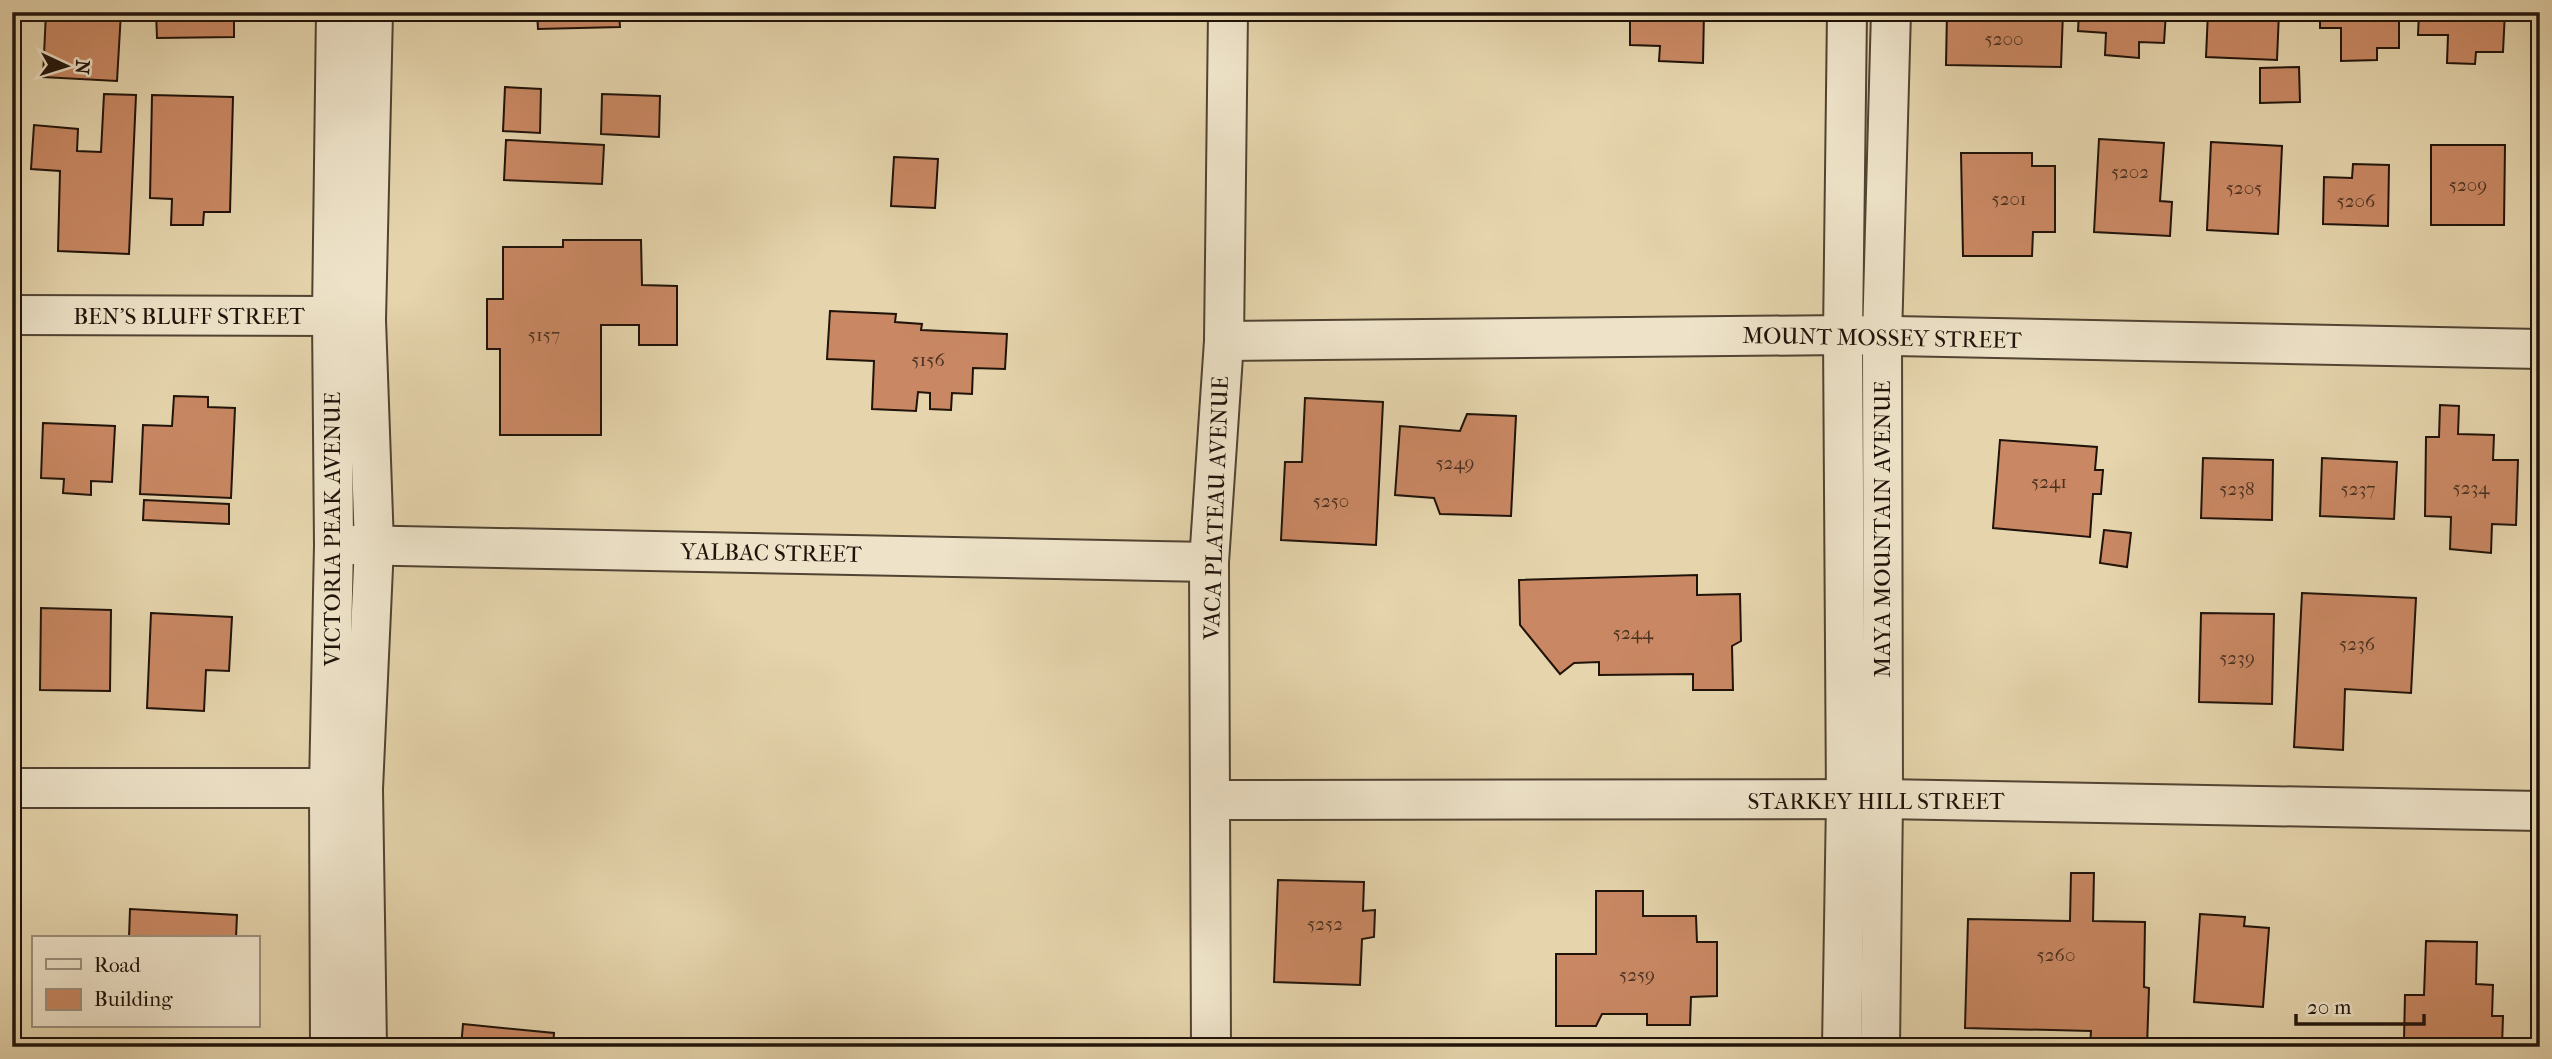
<svg xmlns="http://www.w3.org/2000/svg" width="2552" height="1059" viewBox="0 0 2552 1059" font-family="'IM FELL French Canon',serif">
  <style>
    .building { fill: #c98863; stroke: #20130a; stroke-width: 2 }
    .lines { fill: none; stroke-linecap: round; stroke-linejoin: round }
    .street-casing { stroke: #514332; stroke-width: 42 }
    .street { stroke: #eee3c9; stroke-width: 38 }
    .labels { text-anchor: middle; dominant-baseline: central; stroke-width: 6; stroke-linejoin: round; paint-order: stroke }
    .number-label { font-size: 19px; fill: #4a3020 }
    .street-label { font-size: 23px; fill: #20130a; stroke: #eee3c9 }
  </style>
  <rect width="100%" height="100%" fill="#e5d4ac"/>
  <filter id="stains"><feTurbulence type="fractalNoise" baseFrequency=".00286" numOctaves="4"/><feColorMatrix values="0 0 0 0 .2 0 0 0 0 .09 0 0 0 0 .02 0 0 0 .5 -.17"/></filter>
  <radialGradient id="worn" r=".72"><stop offset=".6" stop-color="#630" stop-opacity="0"/><stop offset="1" stop-color="#630" stop-opacity=".3"/></radialGradient>
  <g class="building">
    <polygon points="46,12 121,12 117,81 43,77"/>
    <polygon points="156,12 234,12 234,37 157,38"/>
    <polygon points="537,12 619,12 620,27 538,29"/>
    <polygon points="1630,12 1704,12 1703,63 1659,61 1660,46 1630,45"/>
    <polygon points="1947,12 2063,12 2061,67 1946,65"/>
    <polygon points="2079,12 2166,12 2164,43 2139,42 2139,58 2105,55 2106,33 2078,31"/>
    <polygon points="2208,12 2279,12 2277,60 2206,57"/>
    <polygon points="2320,12 2399,12 2399,48 2377,48 2377,60 2341,61 2341,28 2320,28"/>
    <polygon points="2419,12 2505,12 2503,52 2476,52 2475,64 2447,63 2448,35 2418,35"/>
    <polygon points="2299,67 2300,102 2260,103 2260,68"/>
    <polygon points="505,87 541,89 540,133 503,131"/>
    <polygon points="104,94 136,95 129,254 58,251 60,171 31,169 34,125 78,129 77,151 101,152"/>
    <polygon points="602,94 660,96 659,137 601,134"/>
    <polygon points="152,95 233,97 230,212 204,212 203,225 171,225 172,199 150,198"/>
    <polygon points="2099,139 2164,143 2160,201 2172,202 2170,236 2094,232"/>
    <polygon points="506,140 604,145 602,184 504,180"/>
    <polygon points="2211,142 2282,146 2278,234 2207,230"/>
    <polygon points="2431,145 2505,145 2504,225 2431,225"/>
    <polygon points="1961,153 2032,153 2032,166 2055,166 2055,232 2033,232 2032,256 1963,256"/>
    <polygon points="894,157 938,159 935,208 891,206"/>
    <polygon points="2353,164 2389,165 2388,226 2323,224 2324,177 2352,178"/>
    <polygon points="563,240 641,240 642,285 677,286 677,345 639,345 639,325 601,325 601,435 500,435 500,349 487,349 487,299 503,299 503,247 563,247"/>
    <polygon points="830,311 896,314 895,322 922,324 921,330 1007,334 1005,369 973,368 972,394 952,393 951,410 930,409 930,393 918,392 916,411 872,409 874,361 827,359"/>
    <polygon points="174,396 208,397 208,407 235,408 231,498 140,494 143,425 172,426"/>
    <polygon points="1305,398 1383,402 1376,545 1281,540 1285,462 1302,462"/>
    <polygon points="2440,405 2459,406 2458,434 2494,435 2493,460 2518,460 2516,525 2492,524 2491,553 2450,549 2451,517 2425,516 2426,437 2439,437"/>
    <polygon points="1467,414 1516,416 1511,516 1440,514 1434,498 1395,495 1400,426 1460,431"/>
    <polygon points="43,423 115,426 112,482 91,481 91,495 63,493 64,479 41,478"/>
    <polygon points="2000,440 2097,447 2095,470 2103,470 2101,494 2093,494 2090,537 1993,528"/>
    <polygon points="2539,443 2540,443 2540,511 2533,511"/>
    <polygon points="2203,458 2273,460 2272,520 2201,518"/>
    <polygon points="2322,458 2397,462 2394,519 2320,516"/>
    <polygon points="144,500 229,504 229,524 143,520"/>
    <polygon points="2104,530 2131,533 2127,567 2100,563"/>
    <polygon points="1697,575 1697,595 1740,594 1741,641 1732,646 1733,690 1693,690 1693,674 1599,675 1599,662 1574,663 1560,674 1520,625 1519,580"/>
    <polygon points="2302,593 2416,598 2411,693 2345,689 2343,750 2294,747"/>
    <polygon points="41,608 111,610 110,691 40,690"/>
    <polygon points="151,613 232,617 229,671 206,670 204,711 147,708"/>
    <polygon points="2201,613 2274,614 2272,704 2199,702"/>
    <polygon points="2071,873 2094,873 2093,921 2145,922 2144,987 2149,988 2147,1047 2090,1047 2091,1031 1965,1028 1968,919 2070,921"/>
    <polygon points="1278,880 1364,882 1363,911 1375,910 1374,937 1362,939 1360,985 1274,982"/>
    <polygon points="1596,891 1643,891 1643,916 1696,916 1697,942 1717,942 1717,996 1691,997 1690,1025 1647,1025 1647,1014 1602,1014 1596,1026 1556,1026 1556,954 1596,954"/>
    <polygon points="130,909 237,915 236,938 129,938"/>
    <polygon points="2200,914 2245,917 2244,926 2269,928 2263,1007 2194,1002"/>
    <polygon points="2426,941 2477,942 2476,984 2493,985 2492,1016 2503,1016 2502,1047 2416,1047 2416,1040 2404,1040 2405,995 2424,995"/>
    <polygon points="463,1024 554,1033 553,1047 461,1047"/>
  </g>
  <g class="lines">
    <defs>
      <g id="street">
        <polyline points="12,315 332,316 357,319"/>
        <polyline points="1224,341 1843,335 2540,349"/>
        <polyline points="350,545 1209,562"/>
        <polyline points="12,788 353,788"/>
        <polyline points="1212,800 1883,799 2540,811"/>
        <polyline points="330,1047 329,787 334,545 332,316 336,12"/>
        <polyline points="367,1047 363,789 374,545 366,320 373,12"/>
        <polyline points="1211,1047 1209,562 1224,341 1228,12"/>
        <polyline points="1842,1047 1846,801 1843,335 1847,12"/>
        <polyline points="1880,1047 1883,799 1882,337 1891,12"/>
      </g>
    </defs>
    <use href="#street" class="street-casing"/>
    <use href="#street" class="street"/>
  </g>
  <g class="labels">
    <g class="number-label">
      <text x="2004" y="39">5200</text>
      <text x="2130" y="172">5202</text>
      <text x="2468" y="185">5209</text>
      <text x="2244" y="188">5205</text>
      <text x="2009" y="199">5201</text>
      <text x="2356" y="201">5206</text>
      <text x="544" y="335">5157</text>
      <text x="928" y="360">5156</text>
      <text x="1455" y="463">5249</text>
      <text x="2049" y="482">5241</text>
      <text x="2471" y="488">5234</text>
      <text x="2237" y="489">5238</text>
      <text x="2358" y="489">5237</text>
      <text x="1331" y="501">5250</text>
      <text x="1633" y="633">5244</text>
      <text x="2357" y="644">5236</text>
      <text x="2237" y="658">5239</text>
      <text x="1325" y="924">5252</text>
      <text x="2056" y="955">5260</text>
      <text x="1637" y="975">5259</text>
    </g>
    <g class="street-label">
      <text x="189" y="316">BEN'S BLUFF STREET</text>
      <text transform="translate(1882 338) rotate(1)">MOUNT MOSSEY STREET</text>
      <text transform="translate(1216 508) rotate(-88)">VACA PLATEAU AVENUE</text>
      <text transform="translate(332 529) rotate(-90)">VICTORIA PEAK AVENUE</text>
      <text transform="translate(1882 529) rotate(-90)">MAYA MOUNTAIN AVENUE</text>
      <text transform="translate(771 553) rotate(1)">YALBAC STREET</text>
      <text x="1876" y="801">STARKEY HILL STREET</text>
    </g>
  </g>
  <rect width="2552" height="1059" fill="none" stroke="#e5d4ac" stroke-width="42"/>
  <rect x="14" y="14" width="2524" height="1031" fill="none" stroke="#20130a" stroke-width="3.5"/>
  <rect x="21" y="21" width="2510" height="1017" fill="none" stroke="#20130a" stroke-width="2"/>
  <rect x="32" y="936" width="228" height="91" fill="#eee3c9" stroke="#9c907d" stroke-width="2"/>
  <rect x="46" y="959" width="35" height="10" fill="#eee3c9" stroke="#9c907d" stroke-width="2"/>
  <text x="94" y="972" font-size="21" fill="#20130a">Road</text>
  <rect x="46" y="989" width="35" height="21" fill="#c98863" stroke="#9c907d" stroke-width="2"/>
  <text x="94" y="1006" font-size="21" fill="#20130a">Building</text>
  <g transform="translate(66 66) rotate(94)" stroke="#eee3c9" stroke-width="5" paint-order="stroke">
  <path d="M0-5L12 26L0 18L-12 26Z" fill="#20130a"/>
  <text y="-10" font-size="19" font-weight="bold" text-anchor="middle" fill="#20130a">N</text>
  </g>
  <path d="M2296 1014v10h128v-10" fill="none" stroke="#20130a" stroke-width="3.5"/>
  <text x="2307" y="1014" font-size="21" fill="#20130a" stroke="#eee3c9" stroke-width="5" paint-order="stroke">20 m</text>
  <rect width="100%" height="100%" filter="url(#stains)"/>
  <rect width="100%" height="100%" fill="url(#worn)"/>
</svg>
